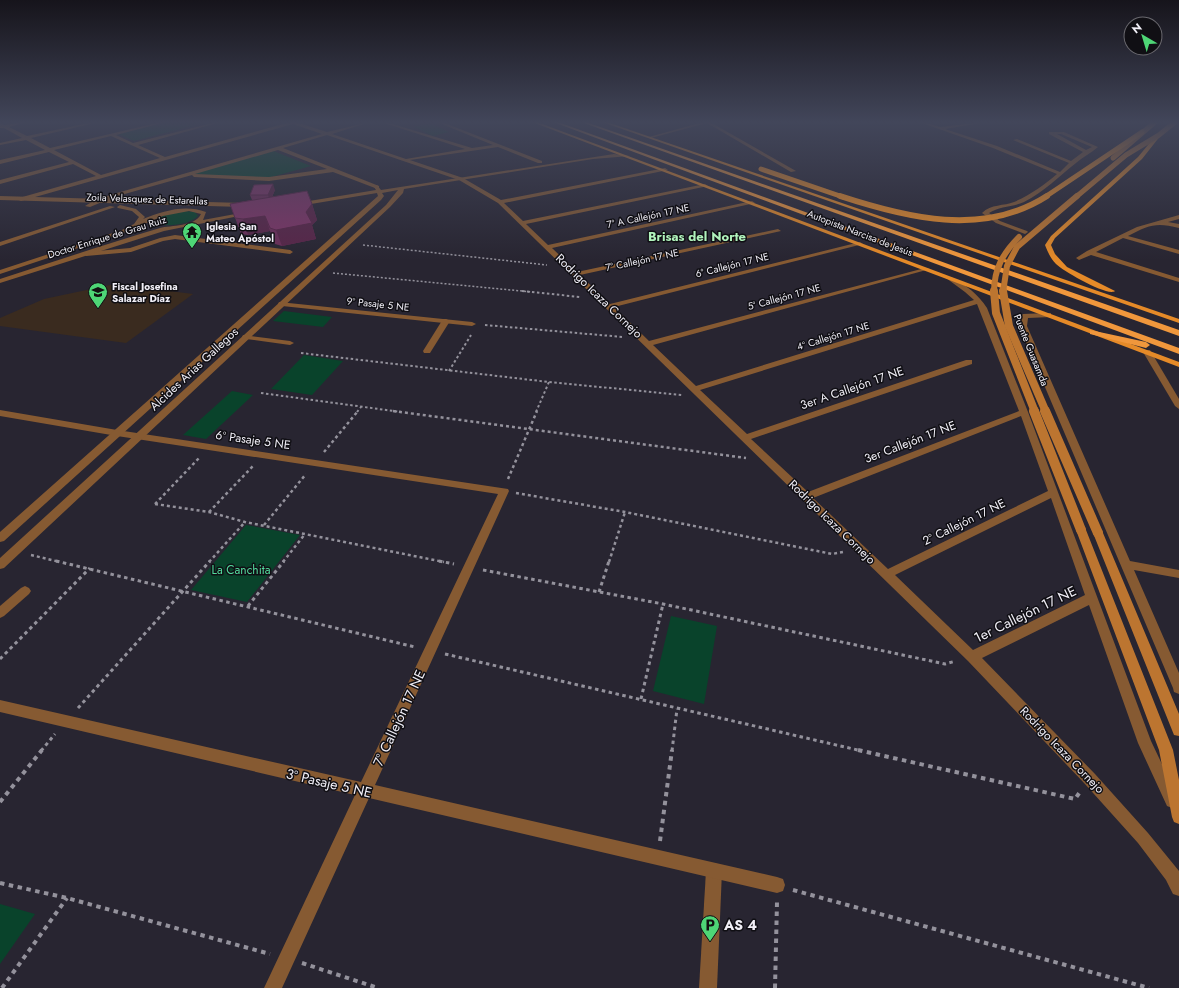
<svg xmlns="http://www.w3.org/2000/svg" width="1179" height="988" viewBox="0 0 1179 988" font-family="Jost,sans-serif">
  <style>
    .education { fill: #3a2b1f }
    .green { fill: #09432b }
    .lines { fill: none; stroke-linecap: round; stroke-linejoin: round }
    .path-far4 { stroke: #94929c; stroke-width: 1.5; stroke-dasharray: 2 2; stroke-linecap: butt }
    .path-far3 { stroke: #94929c; stroke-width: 2; stroke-dasharray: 2.5 2.5; stroke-linecap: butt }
    .path-far2 { stroke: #94929c; stroke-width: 2.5; stroke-dasharray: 3 3; stroke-linecap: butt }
    .path-far1 { stroke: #94929c; stroke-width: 3; stroke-dasharray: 3.5 3.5; stroke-linecap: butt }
    .path { stroke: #94929c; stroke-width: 4; stroke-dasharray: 4.5 4.5; stroke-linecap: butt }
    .service { fill: #865a32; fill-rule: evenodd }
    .minor { fill: #865a32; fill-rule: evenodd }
    .tertiary { fill: #865a32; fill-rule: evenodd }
    .secondary { fill: #bc7530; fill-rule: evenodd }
    .primary { fill: #e58a28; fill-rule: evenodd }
    .trunk { fill: #f0973c; fill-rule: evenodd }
    .secondary-bridge-far3 { stroke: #bc7530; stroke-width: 5 }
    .secondary-bridge-far2 { stroke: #bc7530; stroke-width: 6 }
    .secondary-bridge-far1 { stroke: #bc7530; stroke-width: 8 }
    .secondary-bridge { stroke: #bc7530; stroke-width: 10 }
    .primary-bridge-far1 { stroke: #e58a28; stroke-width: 5 }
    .primary-bridge { stroke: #e58a28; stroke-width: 6 }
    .wall { fill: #6c2e59 }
    .shaded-wall { fill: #582548 }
    .building { fill: #7d3567; stroke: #582548 }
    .labels { text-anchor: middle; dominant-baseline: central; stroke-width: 3; stroke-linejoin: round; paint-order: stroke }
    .far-street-label { font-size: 10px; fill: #f1eff7; stroke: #100f14 }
    .far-poi-label { font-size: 10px; font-weight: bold; fill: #f1eff7; stroke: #100f14; text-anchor: start }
    .street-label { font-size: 12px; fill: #f1eff7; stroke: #100f14 }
    .park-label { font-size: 12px; fill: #53db9e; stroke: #100f14 }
    .far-district-label { font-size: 13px; font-weight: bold; fill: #b0f3bc; stroke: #100f14 }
    .near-street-label { font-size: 14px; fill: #f1eff7; stroke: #100f14 }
    .near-poi-label { font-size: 14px; font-weight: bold; fill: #f1eff7; stroke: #100f14; text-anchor: start }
  </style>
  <rect width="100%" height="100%" fill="#282531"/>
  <polygon class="education" points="115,284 193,294 126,343 0,326 0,318 44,299"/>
  <g class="green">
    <polygon points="167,122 199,122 203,123 134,141 118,134 154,124 166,129 156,124"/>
    <polygon points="430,123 449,132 433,136 414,127"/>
    <polygon points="271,150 311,166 268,178 193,174"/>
    <path d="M185 211 195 212 198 216C191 224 166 228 156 223L157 219 165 215Z"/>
    <polygon points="284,311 332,317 323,327 273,321"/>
    <polygon points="304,355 343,361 312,395 271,389"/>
    <polygon points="232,391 253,395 206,439 183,435"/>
    <polygon points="246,525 300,535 247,602 191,590"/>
    <polygon points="671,616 717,626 704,704 653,691"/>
    <polygon points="0,904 35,914 0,964"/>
  </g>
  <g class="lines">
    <g class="path-far4">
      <polyline points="363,245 547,265"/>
      <polyline points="333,273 532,292"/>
    </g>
    <g class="path-far3">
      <polyline points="522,291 580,297"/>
      <polyline points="485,325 623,337"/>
      <polyline points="301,353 549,382 682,395"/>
      <polyline points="449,371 471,335"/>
      <polyline points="261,393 401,412"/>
      <polyline points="357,412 361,407"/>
      <polyline points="536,412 549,382"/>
    </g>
    <g class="path-far2">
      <polyline points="393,411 746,458"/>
      <polyline points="324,452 358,411"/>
      <polyline points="508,479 537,411"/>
      <polyline points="516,493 625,512 832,554 843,552"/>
      <polyline points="155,504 209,512 245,522 444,562"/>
      <polyline points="155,504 200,457"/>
      <polyline points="209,512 253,466"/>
      <polyline points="264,525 306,474"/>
      <polyline points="31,555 60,562"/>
      <polyline points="209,562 245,522"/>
      <polyline points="283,562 305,534"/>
      <polyline points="609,562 625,512"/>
    </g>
    <g class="path-far1">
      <polyline points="56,561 415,647"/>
      <polyline points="439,561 454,564"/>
      <polyline points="483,570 663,604 945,664 956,661"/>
      <polyline points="599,592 609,561"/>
      <polyline points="248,606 284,561"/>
      <polyline points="445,654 862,751"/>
      <polyline points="0,659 90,568"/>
      <polyline points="641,699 663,604"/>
      <polyline points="78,708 210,561"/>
      <polyline points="41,751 55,734"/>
      <polyline points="672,751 677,709"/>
    </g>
    <g class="path">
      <polyline points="858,750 1075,799 1080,792"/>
      <polyline points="0,802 42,750"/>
      <polyline points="660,841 672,750"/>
      <polyline points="0,883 67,898 270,954"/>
      <polyline points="793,890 1149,988"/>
      <polyline points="302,963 378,988"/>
      <polyline points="2,988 67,898"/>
      <polyline points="775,988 777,902"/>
    </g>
    <g class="service">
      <path d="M919 122H924L940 127 983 122 981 123 945 129 997 146 1060 172 1069 163 1013 140 1017 139 1071 161 1083 152 1049 134V132H1064L1098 147C1091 153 1083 157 1076 163 1059 176 1044 192 1024 202 1013 207 999 206 989 213L1000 221 1027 231 1028 232 1025 234 996 223 982 213C991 204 1004 206 1014 202 1030 195 1044 185 1057 174L993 148ZM1057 134H1061L1092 147 1086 150Z"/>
      <polygon points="110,206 115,207 0,246 0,242"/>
      <polygon points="175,235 290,250 293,252 290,254 175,239 163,241 131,252 86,256 83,254 86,252 130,248 160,238"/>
      <polygon points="443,319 446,319 450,321 430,353 424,353 423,351"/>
      <polygon points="243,335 290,341 294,343 290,345 246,339 242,337"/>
      <polygon points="25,586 29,588 31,591 29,594 4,616 0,618 0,606 21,588"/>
      <polygon points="714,863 720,865 722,871 717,988 699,988 706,871 708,865"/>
    </g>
    <g class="minor">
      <path d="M21 122H27L9 127 27 136 93 122H99L31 138 50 148 161 122H166L116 135 133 143 216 122H221L138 145 165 157 290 122H296L327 132 370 122 332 134 406 159 465 149 381 122H386L472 148 493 145 437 122H442L542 161V163H538L498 147 410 160 463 178 501 200 665 168 668 170 504 203 523 221 705 184 708 186 526 224 548 245 752 201 755 203 552 248 577 272 778 229 781 231 580 275 610 304 860 242 863 244 614 307 649 341 925 268 930 269 653 345 696 386 974 300 965 292 946 278 951 277C966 285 978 294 987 308L1028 412 1151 741 1179 800 1177 806 1172 808 1167 806 1138 743 1089 605 982 658 1095 774 1148 833 1179 871V896L1173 894 1166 880 1138 843 1085 784 968 661 498 203 459 180 327 135 283 148 379 186V188H375L333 172 269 181 194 177 192 175 114 197 90 207 85 206 95 200 110 195 322 134 293 124 21 201 19 200V198L96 176 73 164 0 184V180L69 162 49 152 0 164V160L45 150 26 140 0 145V143L22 138 4 128H0V123L5 125ZM111 136 160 158 101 175 54 150ZM278 150 327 169 269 177 195 174ZM977 304 1019 411 808 492 751 439 972 364V360H966L747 434 700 390ZM1021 416 1048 491 888 569 813 498ZM1051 498 1085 595 973 650 895 575Z"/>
      <polygon points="703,122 710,122 796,171 791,172 707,123 651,138 649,137"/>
      <path d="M1179 215V219L1168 222 1179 224V228C1156 222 1149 225 1128 236L1179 250V254L1123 238 1096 252 1179 278V282L1091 255 1079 260 1076 258 1087 251 1137 227Z"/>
      <polygon points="279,302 472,322 476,324 472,326 282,306 278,304"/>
      <polygon points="1048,313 1051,313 1051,317 1028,318 1027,326 1130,561 1179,570 1179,578 1134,570 1179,673 1179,694 1174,692 1173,688 1019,326 1019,319 1023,314"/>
      <polygon points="1144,350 1150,350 1179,399 1179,409 1175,406 1143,352"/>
      <polygon points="0,410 117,430 508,489 509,491 375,785 777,877 783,879 785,885 783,891 777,893 369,798 282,988 264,988 355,795 0,712 0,700 361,782 498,494 117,436 0,416"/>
    </g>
    <g class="tertiary">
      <polygon points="614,154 630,156 593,159 404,189 403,193 390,207 4,568 0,569 0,558 386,205 398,190 382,193 384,196 381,200 4,541 0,542 0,532 378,196 377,193 299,206 297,205 297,203 376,190 374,187 377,185 381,190"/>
      <polygon points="0,196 243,203 246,205 243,207 0,200"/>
      <path d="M120 205 136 209 145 217 143 219C163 211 185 204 206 212L203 220 246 212 249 214 164 231 0 283V279C53 262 106 244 160 228 171 225 195 227 201 214L189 211 163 216 126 232 0 274V270L122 230 134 224 139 217 132 211 118 208 117 207Z"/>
    </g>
    <g class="secondary">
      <polygon points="1081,526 1085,527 1086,530 1173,750 1179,780 1179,824 1174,822 1172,817 1159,750 1076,530 1077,527"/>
      <polygon points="1098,529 1102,530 1103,533 1179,714 1179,736 1174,735 1172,730 1093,533 1094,530"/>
    </g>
    <g class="primary">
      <polygon points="532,122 537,122 1179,362 1179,367"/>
      <polygon points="602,122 607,122 1179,319 1179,323"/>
      <path d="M1157 134 1161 135 1142 159 1055 238 1051 245 1055 254 1067 267 1115 291C1108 297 1063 271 1056 264 1050 258 1048 252 1045 245L1051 236 1138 157Z"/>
    </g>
    <g class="trunk">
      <polygon points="553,122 558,122 1179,348 1179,354"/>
      <polygon points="581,122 586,122 1179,330 1179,336"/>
      <polygon points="1090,330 1146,342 1150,345 1146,348 1090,334"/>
    </g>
    <g class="secondary-bridge-far3">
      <polyline points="1113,158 1155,122"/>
      <polyline points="1076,197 1126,155 1159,135 1175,122"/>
    </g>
    <g class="secondary-bridge-far2">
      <path d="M994 292C994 269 1003 253 1019 237"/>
      <polyline points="1003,292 1007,266 1017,247 1077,196"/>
    </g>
    <g class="secondary-bridge-far1">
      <polyline points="994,291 996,313 1035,412"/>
      <polyline points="1003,291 1009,326 1046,412"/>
    </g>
    <g class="secondary-bridge">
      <polyline points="1034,411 1081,530"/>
      <polyline points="1045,411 1098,533"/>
    </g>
    <g class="primary-bridge-far1">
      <polyline points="761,169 843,197"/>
      <polyline points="1045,197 1142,132"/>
    </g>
    <path class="primary-bridge" d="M840 196C907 218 983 237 1047 196"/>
  </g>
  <polygon class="wall" points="275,190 272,197 312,204 317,220 312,225 316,239 282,246 275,244 270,231 248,235 241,234 230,204 252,200 250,195"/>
  <g class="shaded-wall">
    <polygon points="273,184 275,190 270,201 268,195"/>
    <polygon points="312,204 317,220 312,225 316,239 282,246 276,230 306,212"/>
    <polygon points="265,216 270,231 248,235 243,219"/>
  </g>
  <g class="building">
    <polygon points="273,184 268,195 250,195 254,185"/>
    <polygon points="307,191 312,204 306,212 312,223 276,230 270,228 265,216 243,219 235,218 230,204"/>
  </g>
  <linearGradient id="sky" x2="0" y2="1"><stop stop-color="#16141b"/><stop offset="0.47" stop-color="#42465a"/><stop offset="1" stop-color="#42465a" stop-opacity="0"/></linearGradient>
  <rect width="1179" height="260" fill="url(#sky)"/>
  <defs>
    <symbol id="temple-pin" viewBox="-11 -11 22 30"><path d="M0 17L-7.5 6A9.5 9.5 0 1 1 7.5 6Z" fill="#4ed676" stroke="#100f14"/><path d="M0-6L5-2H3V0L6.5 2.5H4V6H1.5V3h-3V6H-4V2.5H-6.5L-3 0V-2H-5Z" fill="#111"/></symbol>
    <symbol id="school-pin" viewBox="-11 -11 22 30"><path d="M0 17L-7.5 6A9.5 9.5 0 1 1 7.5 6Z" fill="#4ed676" stroke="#100f14"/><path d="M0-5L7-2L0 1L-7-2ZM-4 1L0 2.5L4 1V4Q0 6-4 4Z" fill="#111"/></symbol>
    <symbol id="parking-pin" viewBox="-11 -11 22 30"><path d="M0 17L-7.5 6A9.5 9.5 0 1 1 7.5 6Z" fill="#4ed676" stroke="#100f14"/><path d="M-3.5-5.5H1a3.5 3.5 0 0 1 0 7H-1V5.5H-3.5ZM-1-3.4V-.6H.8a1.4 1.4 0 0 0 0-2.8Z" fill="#111"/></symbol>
  </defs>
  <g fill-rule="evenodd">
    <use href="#temple-pin" x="181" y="221" width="22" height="30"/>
    <use href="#school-pin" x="87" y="281" width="22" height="30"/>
    <use href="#parking-pin" x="699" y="914" width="22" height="30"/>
  </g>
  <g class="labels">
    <g class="far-street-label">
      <text transform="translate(147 199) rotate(2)">Zoila Velasquez de Estarellas</text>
      <text transform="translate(648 216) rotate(-12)">7º A Callejón 17 NE</text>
      <text transform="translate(860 233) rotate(21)">Autopista Narcisa de Jesús</text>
      <text transform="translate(107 237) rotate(-17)">Doctor Enrique de Grau Ruiz</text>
      <text transform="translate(642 260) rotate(-12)">7º Callejón 17 NE</text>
      <text transform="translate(732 265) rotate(-14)">6º Callejón 17 NE</text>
      <text transform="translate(784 297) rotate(-15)">5º Callejón 17 NE</text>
      <text transform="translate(378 304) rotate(6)">9º Pasaje 5 NE</text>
      <text transform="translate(833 336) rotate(-17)">4º Callejón 17 NE</text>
      <text transform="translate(1031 350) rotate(68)">Puente Guasamda</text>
    </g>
    <g class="far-poi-label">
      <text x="206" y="226">Iglesia San<tspan x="206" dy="12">Mateo Apóstol</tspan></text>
      <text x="112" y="286">Fiscal Josefina<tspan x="112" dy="12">Salazar Díaz</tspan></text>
    </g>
    <g class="street-label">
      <text transform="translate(599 296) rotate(44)">Rodrigo Icaza Cornejo</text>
      <text transform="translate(194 369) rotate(-43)">Alcides Arias Gallegos</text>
      <text transform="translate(852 388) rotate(-19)">3er A Callejón 17 NE</text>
      <text transform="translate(253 440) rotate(8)">6º Pasaje 5 NE</text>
      <text transform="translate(910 442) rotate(-21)">3er Callejón 17 NE</text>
      <text transform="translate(832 522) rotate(44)">Rodrigo Icaza Cornejo</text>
      <text transform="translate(964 522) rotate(-26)">2º Callejón 17 NE</text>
      <text transform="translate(1062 750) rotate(46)">Rodrigo Icaza Cornejo</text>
    </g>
    <g class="park-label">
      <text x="241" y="570">La Canchita</text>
    </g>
    <g class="far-district-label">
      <text x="697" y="236">Brisas del Norte</text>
    </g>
    <g class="near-street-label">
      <text transform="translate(1025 614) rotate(-26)">1er Callejón 17 NE</text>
      <text transform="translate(399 718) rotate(-65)">7º Callejón 17 NE</text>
      <text transform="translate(329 783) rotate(13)">3º Pasaje 5 NE</text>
    </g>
    <g class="near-poi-label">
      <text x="724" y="925">AS 4</text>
    </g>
  </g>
  <g transform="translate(1143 36) rotate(322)"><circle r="19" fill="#100f14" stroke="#6a696f"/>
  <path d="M0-3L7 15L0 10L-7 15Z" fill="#4ed676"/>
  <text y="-6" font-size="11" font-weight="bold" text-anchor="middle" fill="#f1eff7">N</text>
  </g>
</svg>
